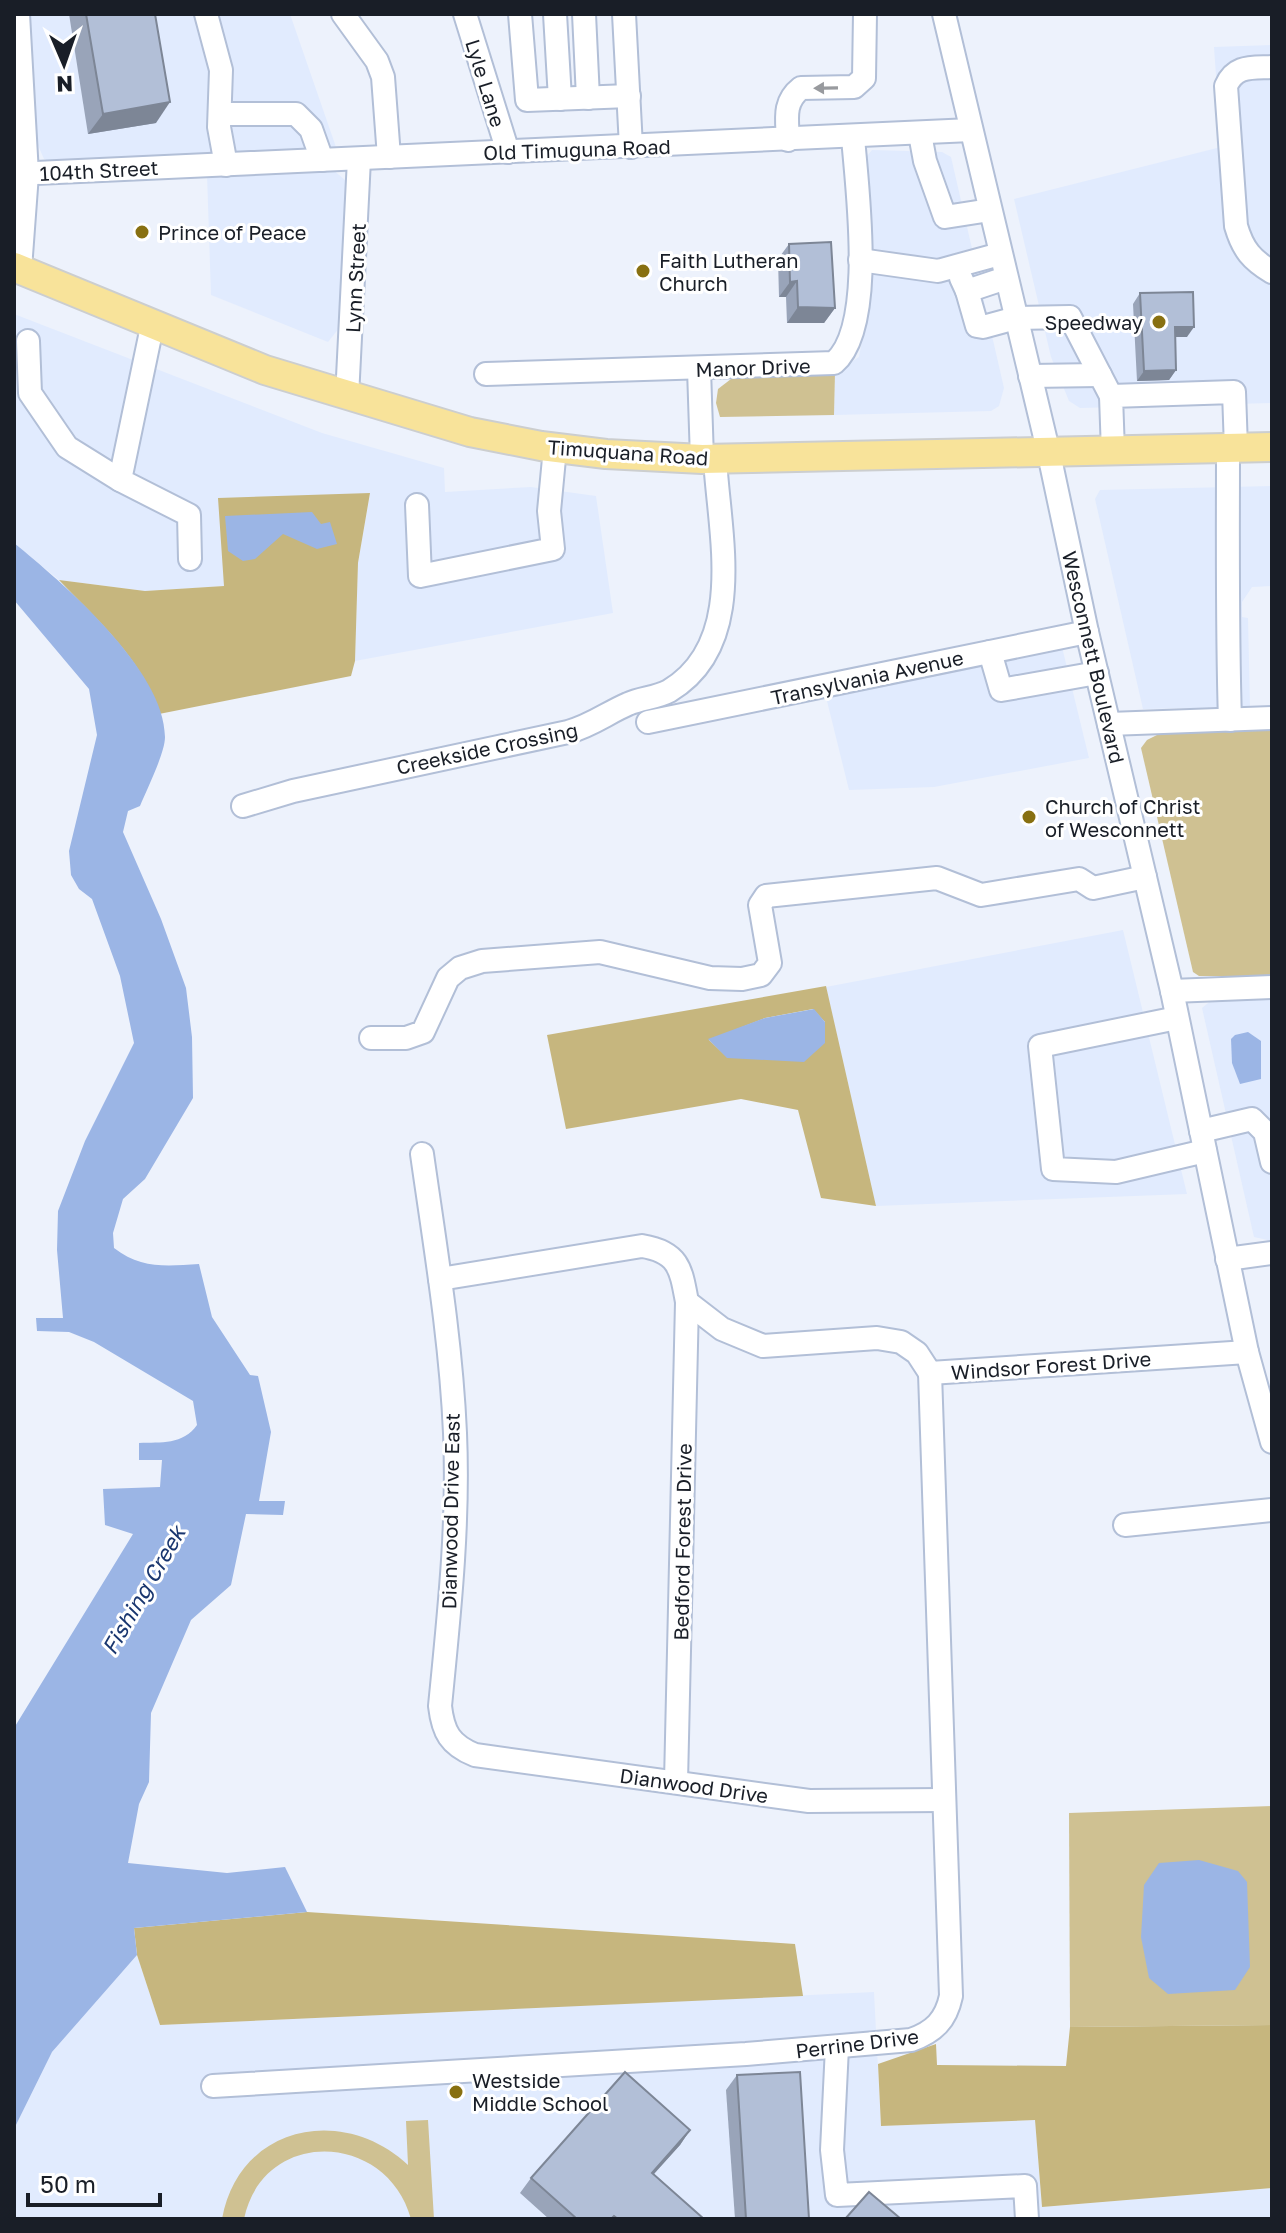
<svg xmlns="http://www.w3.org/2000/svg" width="1286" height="2233" viewBox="0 0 1286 2233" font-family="'Golos Text',sans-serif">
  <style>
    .built { fill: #e1ebfe }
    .green { fill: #cfc192 }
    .forest { fill: #c6b67e; fill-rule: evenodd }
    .water { fill: #9bb5e5 }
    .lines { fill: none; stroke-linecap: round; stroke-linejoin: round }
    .minor-casing { stroke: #b2bfd7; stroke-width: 26 }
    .major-casing { stroke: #cccecf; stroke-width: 32 }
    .minor { stroke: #fff; stroke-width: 22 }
    .major { stroke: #f8e39a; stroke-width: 28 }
    .wall { fill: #99a4b9 }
    .shaded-wall { fill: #7d8696 }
    .building { fill: #b2bfd7; stroke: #7d8696; stroke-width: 2 }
    .oneway { fill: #989a9e }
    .poi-dot { fill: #887011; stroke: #fff; stroke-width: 3 }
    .labels { text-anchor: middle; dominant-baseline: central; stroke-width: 6; stroke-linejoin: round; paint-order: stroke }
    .street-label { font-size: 20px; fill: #191e27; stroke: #fff }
    .poi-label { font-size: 20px; fill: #191e27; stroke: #fff; text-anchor: start }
    .water-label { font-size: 22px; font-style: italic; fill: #19366f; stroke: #fff }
  </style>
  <rect width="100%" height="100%" fill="#edf2fc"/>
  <g class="built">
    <polygon points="25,14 290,14 337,150 59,164 44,159 34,136"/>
    <polygon points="1272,45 1272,403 1080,408 1069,401 1051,357 1014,199 1221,147 1214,47"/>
    <polygon points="872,150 942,152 951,157 1004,388 999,406 991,411 834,415 835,373 859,357 870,296 863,161"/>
    <polygon points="331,168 353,187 344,322 328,342 211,295 207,174"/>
    <polygon points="14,314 322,433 444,468 445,492 531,487 596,496 613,613 355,661 358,563 370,494 225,586 145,591 59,580 14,543"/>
    <polygon points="1272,486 1272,586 1252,587 1242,602 1242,617 1248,618 1250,707 1143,709 1095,499 1100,490"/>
    <polygon points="1062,647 1089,758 934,787 849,790 825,693"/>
    <polygon points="1123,930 1187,1194 876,1206 826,987"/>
    <polygon points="1272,994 1272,1241 1254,1237 1202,1008 1213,999"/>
    <polygon points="137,1955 160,2025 874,1992 881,2126 1035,2120 1042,2207 1272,2188 1272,2219 14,2219 14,2129 52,2052"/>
  </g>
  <g class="green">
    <polygon points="835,373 834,415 720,417 716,403 718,389 731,379"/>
    <polygon points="1272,728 1272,976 1199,976 1193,972 1141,748 1147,740 1161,733"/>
    <polygon points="1272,1806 1272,2025 1070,2027 1069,1813"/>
    <path d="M428 2120 434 2219H411C387 2131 263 2127 244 2219H222C239 2125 343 2104 408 2165L406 2121Z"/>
  </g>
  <g class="forest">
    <path d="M370 493 358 563 355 661 351 676 159 714C143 659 97 620 59 580L145 591 224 586 218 498Z"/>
    <path d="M826 986 876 1206 821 1198 798 1110 741 1099 566 1129 547 1035ZM813 1009 825 1022 728 1058 709 1040 765 1018Z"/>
    <polygon points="307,1912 795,1944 803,1996 160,2025 137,1955 134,1928"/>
    <polygon points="1272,2025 1272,2188 1042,2207 1035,2120 881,2126 878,2064 936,2044 937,2065 1066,2066 1070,2027"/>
  </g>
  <g class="water">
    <polygon points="312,512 321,524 330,522 337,544 317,549 283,534 255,559 243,561 228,551 225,516"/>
    <path d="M14 543C62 582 165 670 165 737 165 753 147 789 140 806L128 811 123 832 161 919 186 988 192 1037 193 1098 145 1179 123 1199 113 1233 114 1248C141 1269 166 1266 199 1264L212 1317 250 1375 258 1376 271 1432 259 1501H285L283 1515 246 1514 231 1585 191 1620 151 1713 149 1782 139 1804 128 1863 227 1873 285 1867 307 1912 134 1928 137 1955 52 2052 14 2129V1728L133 1534 105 1525 103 1489 160 1487 162 1460H139V1443C161 1442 183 1445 197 1425L193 1401 94 1342 69 1332 37 1331 36 1318H63L57 1250 58 1211 85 1141 134 1043 120 976 92 899 79 889 71 875 69 851 97 735 89 689 14 600Z"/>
    <polygon points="814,1009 825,1022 825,1043 804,1062 727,1058 708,1039 765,1018"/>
    <polygon points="1248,1032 1261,1041 1261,1079 1240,1084 1232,1063 1231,1039 1235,1035"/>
    <polygon points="1199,1860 1238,1871 1247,1882 1250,1967 1235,1990 1168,1994 1149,1978 1141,1937 1144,1885 1159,1863"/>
  </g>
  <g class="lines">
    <defs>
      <g id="minor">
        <polyline points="18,14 27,174 20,269"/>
        <polyline points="206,14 221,70 219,127 226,165"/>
        <polyline points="343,14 377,61 383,77 389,157"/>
        <polyline points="465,14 508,152"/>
        <polyline points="520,14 527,100 629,96"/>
        <polyline points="555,14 560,99"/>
        <polyline points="584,14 588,98"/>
        <polyline points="624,14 631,147"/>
        <polyline points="944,14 1049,454 1087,632 1172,991 1247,1352 1272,1442"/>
        <path d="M1272 67C1251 68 1235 65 1226 86L1236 226C1243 250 1252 260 1272 272"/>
        <polyline points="220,114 296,114 311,129 322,160"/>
        <polyline points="920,134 925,161 945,217 990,210"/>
        <path d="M788 140C787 119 783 102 801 88L854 87 864 78 865 14"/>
        <polyline points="14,174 971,130"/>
        <polyline points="860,260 938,271 1000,254"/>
        <polyline points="961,278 967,291 1006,278"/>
        <polyline points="967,291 977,326 983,327 1016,318 1070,317 1111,396"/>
        <polyline points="153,322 120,480 189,515 190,559"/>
        <polyline points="28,341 30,393 67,447 120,480"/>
        <polyline points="699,369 702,459"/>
        <path d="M486 374 834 363C876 327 857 190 853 137"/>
        <polyline points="1030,376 1100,375"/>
        <polyline points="347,397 359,159"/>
        <path d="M1228 448C1228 539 1227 629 1230 720"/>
        <polyline points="1113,452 1111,396 1234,392 1236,448"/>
        <polyline points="417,505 420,576 553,549 549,511 555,448"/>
        <polyline points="990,652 1001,690 1097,673"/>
        <polyline points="648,722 1087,632"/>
        <polyline points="1109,724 1272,718"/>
        <path d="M243 806 293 791 568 732C591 726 607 713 628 704 641 698 656 698 669 691 748 644 719 533 715 459"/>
        <polyline points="1172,991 1272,987"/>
        <polyline points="1177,1018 1040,1046 1053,1169 1116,1172 1205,1151"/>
        <polyline points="371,1038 406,1038 423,1032 448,978 460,968 482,961 600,952 710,978 742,979 761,975 770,963 760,905 766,896 937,878 981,895 1079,879 1093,888 1145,877"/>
        <polyline points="1201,1131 1252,1119 1265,1132 1272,1162"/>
        <path d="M422 1154C435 1246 451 1340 455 1433 459 1524 449 1615 440 1706 443 1732 450 1745 475 1755L809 1801 943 1800"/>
        <polyline points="1227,1259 1272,1253"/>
        <path d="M440 1279 642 1246C679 1252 681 1269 687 1302L722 1329 763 1346 877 1338 901 1342 917 1353 930 1373"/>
        <polyline points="930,1373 1247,1352"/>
        <polyline points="1125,1525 1272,1510"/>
        <polyline points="676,1782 687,1302"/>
        <polyline points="837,2047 832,2150 837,2195 1025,2186 1027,2219"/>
        <path d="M213 2086 746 2054 911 2040C934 2032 946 2020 951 1996L930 1373"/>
      </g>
      <polyline id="major" points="14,267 265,370 470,432 541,446 606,454 702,459 1272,447"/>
    </defs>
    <use href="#minor" class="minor-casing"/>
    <use href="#major" class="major-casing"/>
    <use href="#minor" class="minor"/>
    <use href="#major" class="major"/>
  </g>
  <g class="wall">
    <polygon points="69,14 155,14 156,123 88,134"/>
    <polygon points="789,244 835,308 824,323 787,323 786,297 779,297 778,259"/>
    <polygon points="1140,293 1187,337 1175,337 1176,370 1169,380 1137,381 1133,304"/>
    <polygon points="737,2075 809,2219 735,2219 726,2090"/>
    <polygon points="690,2130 680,2145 654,2174 704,2219 549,2219 520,2193 531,2178"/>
  </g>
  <g class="shaded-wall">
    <polygon points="170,102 156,123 88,134 103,114"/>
    <polygon points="797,281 786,297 779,297 790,282"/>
    <polygon points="798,307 835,308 824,323 787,323"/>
    <polygon points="1175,327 1194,327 1187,337 1168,337"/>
    <polygon points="1176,370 1169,380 1137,381 1144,371"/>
    <polygon points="690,2130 680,2145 641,2188 652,2173"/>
  </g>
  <g class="building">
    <polygon points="86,14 155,14 170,102 103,114"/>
    <polygon points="831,242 835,308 798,307 797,281 790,282 789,244"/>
    <polygon points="1193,292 1194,327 1175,327 1176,370 1144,371 1140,293"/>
    <polygon points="625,2072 690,2130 652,2173 704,2219 618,2219 614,2216 611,2219 577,2219 531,2178"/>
    <polygon points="800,2072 809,2219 746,2219 737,2075"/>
    <polygon points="869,2192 901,2219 845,2219"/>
  </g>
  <defs><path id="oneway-solid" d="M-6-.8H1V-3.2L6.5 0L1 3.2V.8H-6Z" transform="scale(2)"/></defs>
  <use class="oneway" href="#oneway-solid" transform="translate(826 88) rotate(179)"/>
  <g class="poi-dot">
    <circle cx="142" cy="232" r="8"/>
    <circle cx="643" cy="271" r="8"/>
    <circle cx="1159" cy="322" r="8"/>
    <circle cx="1029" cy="817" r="8"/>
    <circle cx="456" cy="2092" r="8"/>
  </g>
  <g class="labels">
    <g class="street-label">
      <text transform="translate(486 83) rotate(73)">Lyle Lane</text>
      <text transform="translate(577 149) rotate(-2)">Old Timuguna Road</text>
      <text transform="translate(99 170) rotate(-3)">104th Street</text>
      <text transform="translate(355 278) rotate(-87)">Lynn Street</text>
      <text transform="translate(753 367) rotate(-2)">Manor Drive</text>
      <text transform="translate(628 452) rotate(4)">Timuquana Road</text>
      <text transform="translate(1094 657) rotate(77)">Wesconnett Boulevard</text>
      <text transform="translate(867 677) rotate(-12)">Transylvania Avenue</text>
      <text transform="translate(487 748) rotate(-12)">Creekside Crossing</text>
      <text transform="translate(1051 1365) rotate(-4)">Windsor Forest Drive</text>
      <text transform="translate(450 1511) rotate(-89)">Dianwood Drive East</text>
      <text transform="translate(682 1542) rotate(-89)">Bedford Forest Drive</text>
      <text transform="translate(694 1785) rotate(8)">Dianwood Drive</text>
      <text transform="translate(857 2043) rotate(-7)">Perrine Drive</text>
    </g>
    <g class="poi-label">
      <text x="158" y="232">Prince of Peace</text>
      <text x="659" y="260">Faith Lutheran<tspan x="659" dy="23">Church</tspan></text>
      <text x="1143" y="322" text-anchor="end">Speedway</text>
      <text x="1045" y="806">Church of Christ<tspan x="1045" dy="23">of Wesconnett</tspan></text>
      <text x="472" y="2080">Westside<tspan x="472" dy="23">Middle School</tspan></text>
    </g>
    <g class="water-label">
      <text transform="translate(143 1590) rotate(-60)">Fishing Creek</text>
    </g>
  </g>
  <rect width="1286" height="2233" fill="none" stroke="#191e27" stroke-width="32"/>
  <g transform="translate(64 64) rotate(178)" stroke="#ffffff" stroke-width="6" paint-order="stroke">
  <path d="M0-6L14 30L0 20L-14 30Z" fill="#191e27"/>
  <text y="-12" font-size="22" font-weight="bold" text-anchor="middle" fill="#191e27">N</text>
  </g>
  <path d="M28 2193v12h132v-12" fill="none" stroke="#191e27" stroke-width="4"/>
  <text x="40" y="2193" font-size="24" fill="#191e27" stroke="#ffffff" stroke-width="6" paint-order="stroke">50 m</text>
</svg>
